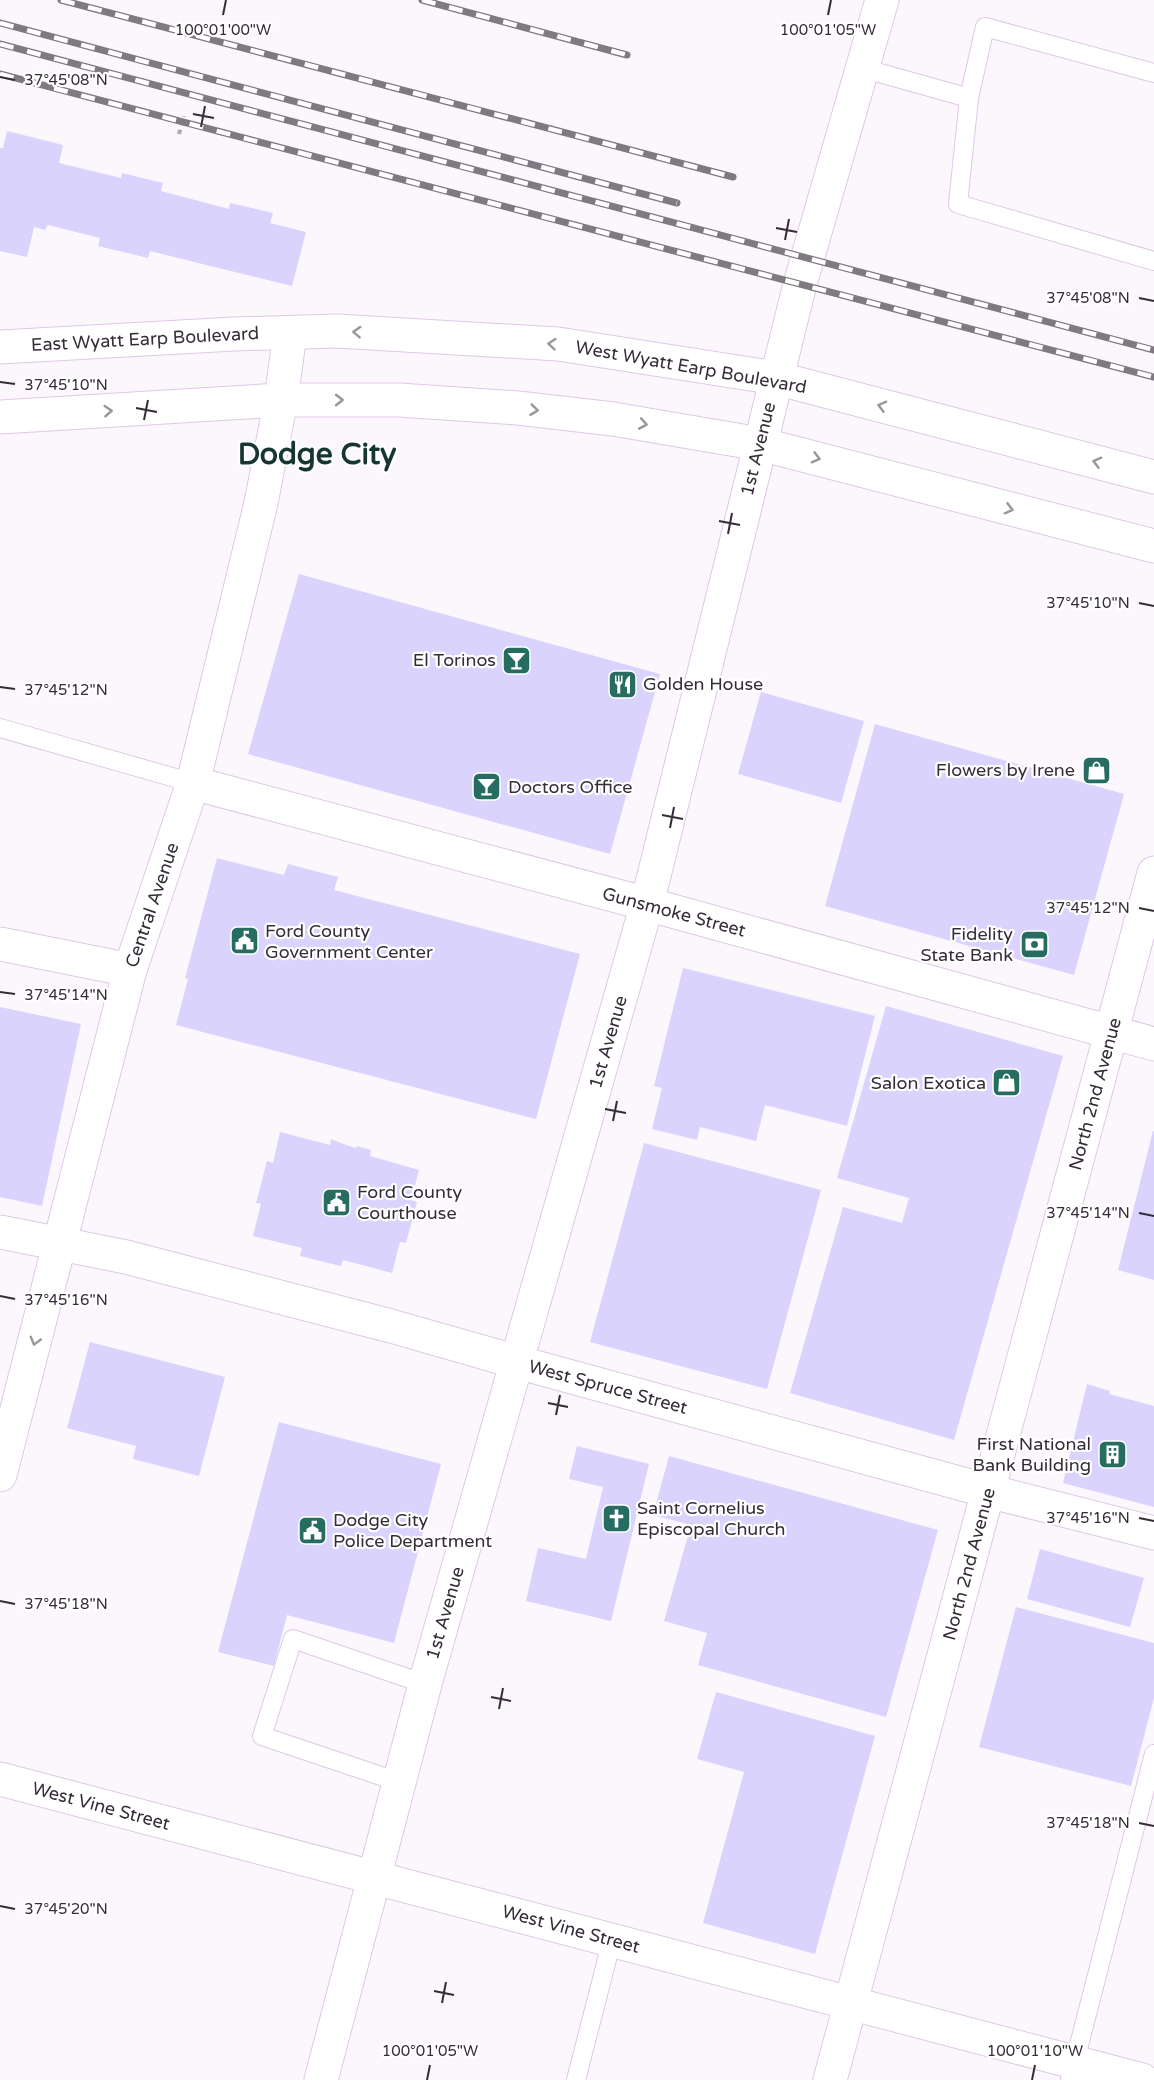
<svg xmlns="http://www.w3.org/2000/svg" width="1154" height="2080" viewBox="0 0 1154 2080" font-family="'Varela Round',sans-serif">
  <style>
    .building { fill: #d9d3fd }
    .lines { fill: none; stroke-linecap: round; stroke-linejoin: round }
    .lane-casing { stroke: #dfc8e5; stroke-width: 20 }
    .street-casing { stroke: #dfc8e5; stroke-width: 35 }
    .secondary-casing { stroke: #dfc8e5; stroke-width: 35 }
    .primary-casing { stroke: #dfc8e5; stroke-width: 35 }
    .path { stroke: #ada7af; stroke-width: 4; stroke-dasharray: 4.5 4.5; stroke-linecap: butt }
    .lane { stroke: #fff; stroke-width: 18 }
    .street { stroke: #fff; stroke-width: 33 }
    .secondary { stroke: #fff; stroke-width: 33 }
    .primary { stroke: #fff; stroke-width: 33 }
    .rail-casing { stroke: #817982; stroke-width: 7 }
    .rail { stroke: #fff; stroke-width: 4.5; stroke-dasharray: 14; stroke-linecap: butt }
    .oneway { stroke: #9a969b }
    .ticks { fill: none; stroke: #352c37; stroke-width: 2 }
    .labels { text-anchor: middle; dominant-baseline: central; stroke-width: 4.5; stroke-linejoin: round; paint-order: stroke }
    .street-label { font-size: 18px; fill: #352c37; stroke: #fff }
    .poi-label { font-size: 18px; fill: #352c37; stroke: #fff; text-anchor: start }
    .town-label { font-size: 30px; font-weight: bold; fill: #163731; stroke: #fff }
    .ticks-label { font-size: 15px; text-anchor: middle; fill: #352c37; stroke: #fff; stroke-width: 4.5; stroke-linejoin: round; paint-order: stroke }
  </style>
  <rect width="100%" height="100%" fill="#fcf7fd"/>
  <g class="building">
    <polygon points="7,131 63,145 59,163 121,178 122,173 163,183 161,191 229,209 230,203 273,213 270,223 306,232 292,286 150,251 148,258 98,246 100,238 48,225 45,230 34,227 27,257 0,251 0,148 3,148"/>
    <polygon points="299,574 660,674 610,854 248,754"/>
    <polygon points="761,692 864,721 841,803 738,774"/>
    <polygon points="875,724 1124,794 1074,975 825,906"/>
    <polygon points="217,858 284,875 288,864 338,877 334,890 580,954 536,1119 176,1025 188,979 185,978"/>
    <polygon points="683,968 875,1016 847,1126 765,1105 756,1141 700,1127 697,1140 652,1129 662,1088 654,1086"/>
    <polygon points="886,1006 1063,1056 954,1440 790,1393 843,1207 902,1223 909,1198 837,1178"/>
    <polygon points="0,1007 81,1024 42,1206 0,1197"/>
    <polygon points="1153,1131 1154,1131 1154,1280 1118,1270"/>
    <polygon points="280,1132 330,1145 331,1139 346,1145 356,1148 357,1146 371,1150 370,1156 419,1170 411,1200 417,1202 406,1243 400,1242 392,1273 343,1260 341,1266 300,1256 302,1248 253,1236 261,1204 256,1203 267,1161 273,1163"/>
    <polygon points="644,1143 821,1190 767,1389 590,1342"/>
    <polygon points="90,1342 225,1377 199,1476 133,1459 136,1446 67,1428"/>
    <polygon points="1087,1384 1110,1391 1109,1394 1154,1406 1154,1507 1063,1483"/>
    <polygon points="279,1422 441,1464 394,1643 287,1615 274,1666 218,1652"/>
    <polygon points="577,1446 649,1464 611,1621 526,1601 538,1548 586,1559 603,1487 569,1479"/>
    <polygon points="669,1456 938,1530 886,1717 698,1665 707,1633 664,1621 691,1525 653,1515"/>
    <polygon points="1040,1549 1144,1578 1130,1627 1027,1599"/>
    <polygon points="1016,1607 1154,1643 1154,1698 1131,1786 979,1747"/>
    <polygon points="716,1692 875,1736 815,1954 703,1923 744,1772 697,1759"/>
  </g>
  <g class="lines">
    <defs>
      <g id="lane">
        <polyline points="862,68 969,98 958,204 1154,261"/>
        <polyline points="969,98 985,27 1154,73"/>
        <polyline points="0,728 193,783"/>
        <polyline points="399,1782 262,1736 293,1639 425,1684"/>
        <polyline points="576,2080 612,1940"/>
        <polyline points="1070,2080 1154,1754"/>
      </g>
      <g id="street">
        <polyline points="193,783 647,904 1154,1044"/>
        <polyline points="0,944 130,970"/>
        <polyline points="0,1232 126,1257 391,1326 517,1362 988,1491 1154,1533"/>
        <polyline points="0,1779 1142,2080"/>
        <polyline points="321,2080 425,1684 647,904 800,284 882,0"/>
        <polyline points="830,2080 1154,873"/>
      </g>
      <polyline id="secondary" points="0,1475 130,970 193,783 261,503 281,400 290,333"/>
      <g id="primary">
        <polyline points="0,347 234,334 337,331 558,344 776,378 1154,477"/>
        <polyline points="0,417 281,400 399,400 518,408 613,419 760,444 1154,546"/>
      </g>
    </defs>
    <use href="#lane" class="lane-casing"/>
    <use href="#street" class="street-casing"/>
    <use href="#secondary" class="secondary-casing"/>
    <use href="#primary" class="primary-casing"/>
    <polyline class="path" points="179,134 184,116"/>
    <use href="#lane" class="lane"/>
    <use href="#street" class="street"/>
    <use href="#secondary" class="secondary"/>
    <use href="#primary" class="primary"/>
    <defs>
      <g id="rail">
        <polyline points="61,0 733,177"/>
        <polyline points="422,0 627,55"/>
        <polyline points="0,23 677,203"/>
        <polyline points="0,44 1154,350"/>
        <polyline points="0,74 1154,377"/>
      </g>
    </defs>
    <use href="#rail" class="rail-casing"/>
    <use href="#rail" class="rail"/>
  </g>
  <defs><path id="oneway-chevron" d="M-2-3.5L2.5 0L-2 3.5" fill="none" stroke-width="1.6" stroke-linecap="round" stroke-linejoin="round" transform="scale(1.5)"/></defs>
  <g class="oneway">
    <use href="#oneway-chevron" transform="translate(357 332) rotate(-177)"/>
    <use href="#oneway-chevron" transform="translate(552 344) rotate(-175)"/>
    <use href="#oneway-chevron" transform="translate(339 400)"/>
    <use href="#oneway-chevron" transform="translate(882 406) rotate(-165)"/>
    <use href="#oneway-chevron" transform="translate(534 410) rotate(7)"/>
    <use href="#oneway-chevron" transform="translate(108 411) rotate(-4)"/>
    <use href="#oneway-chevron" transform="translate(643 424) rotate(10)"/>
    <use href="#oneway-chevron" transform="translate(816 458) rotate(15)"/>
    <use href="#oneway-chevron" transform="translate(1097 462) rotate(-165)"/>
    <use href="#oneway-chevron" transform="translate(1009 509) rotate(15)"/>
    <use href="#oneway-chevron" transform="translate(35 1341) rotate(105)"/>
  </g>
  <path class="ticks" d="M223 15 226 0M828 15 831 0M0 77 15 80M193 114 214 118M201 127 205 106M776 228 797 232M785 240 789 219M1139 298 1154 301M0 382 15 384M136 408 157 412M144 420 148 400M719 521 740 525M728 534 732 513M1139 603 1154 606M0 687 15 689M662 815 683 819M670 828 674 807M1139 908 1154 911M0 992 15 994M605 1109 626 1113M613 1121 617 1101M1139 1213 1154 1216M0 1296 15 1299M548 1403 568 1407M556 1415 560 1395M1139 1518 1154 1521M0 1601 15 1604M491 1697 511 1701M499 1709 503 1688M1139 1823 1154 1826M0 1906 15 1909M434 1991 454 1995M442 2003 446 1982M427 2080 430 2065M1032 2080 1035 2065"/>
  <defs>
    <symbol id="bar-square" viewBox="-11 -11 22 22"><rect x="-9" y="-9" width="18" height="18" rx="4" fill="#266c60" stroke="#fff"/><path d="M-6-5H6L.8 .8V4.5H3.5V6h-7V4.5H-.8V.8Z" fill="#fff"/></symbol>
    <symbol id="restaurant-square" viewBox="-11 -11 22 22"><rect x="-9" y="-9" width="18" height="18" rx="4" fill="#266c60" stroke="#fff"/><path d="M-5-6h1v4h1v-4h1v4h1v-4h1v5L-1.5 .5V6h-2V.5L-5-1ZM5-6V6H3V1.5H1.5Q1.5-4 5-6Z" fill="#fff"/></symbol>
    <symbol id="shop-square" viewBox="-11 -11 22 22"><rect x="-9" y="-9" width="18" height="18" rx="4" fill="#266c60" stroke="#fff"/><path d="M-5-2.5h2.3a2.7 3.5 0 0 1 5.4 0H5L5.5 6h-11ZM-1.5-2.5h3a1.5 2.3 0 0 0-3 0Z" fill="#fff"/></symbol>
    <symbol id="civic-square" viewBox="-11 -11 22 22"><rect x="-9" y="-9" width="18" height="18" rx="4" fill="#266c60" stroke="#fff"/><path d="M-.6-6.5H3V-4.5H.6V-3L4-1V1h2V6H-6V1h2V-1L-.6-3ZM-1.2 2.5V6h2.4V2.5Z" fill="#fff"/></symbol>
    <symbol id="bank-square" viewBox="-11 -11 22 22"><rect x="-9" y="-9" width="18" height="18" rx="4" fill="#266c60" stroke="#fff"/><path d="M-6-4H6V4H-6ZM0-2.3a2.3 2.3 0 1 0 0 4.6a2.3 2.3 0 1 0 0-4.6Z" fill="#fff"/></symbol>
    <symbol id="building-square" viewBox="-11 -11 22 22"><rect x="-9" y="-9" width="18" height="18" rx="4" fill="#266c60" stroke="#fff"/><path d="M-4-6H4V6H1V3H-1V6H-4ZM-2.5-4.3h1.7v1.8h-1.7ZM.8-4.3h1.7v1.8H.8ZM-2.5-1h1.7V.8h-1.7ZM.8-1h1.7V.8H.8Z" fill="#fff"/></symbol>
    <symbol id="church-square" viewBox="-11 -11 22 22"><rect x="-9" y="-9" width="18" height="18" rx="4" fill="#266c60" stroke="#fff"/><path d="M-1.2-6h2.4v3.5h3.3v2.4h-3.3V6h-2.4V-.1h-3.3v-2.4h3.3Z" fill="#fff"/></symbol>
  </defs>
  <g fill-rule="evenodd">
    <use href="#bar-square" x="500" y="644" width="33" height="33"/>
    <use href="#restaurant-square" x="606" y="668" width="33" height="33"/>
    <use href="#shop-square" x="1080" y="754" width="33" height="33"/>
    <use href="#bar-square" x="470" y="770" width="33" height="33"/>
    <use href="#civic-square" x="228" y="924" width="33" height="33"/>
    <use href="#bank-square" x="1018" y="928" width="33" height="33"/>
    <use href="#shop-square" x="990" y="1066" width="33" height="33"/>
    <use href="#civic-square" x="320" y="1186" width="33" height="33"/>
    <use href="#building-square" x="1096" y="1438" width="33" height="33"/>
    <use href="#church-square" x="600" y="1502" width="33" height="33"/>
    <use href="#civic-square" x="296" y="1514" width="33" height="33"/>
  </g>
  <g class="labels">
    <g class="street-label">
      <text transform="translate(145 339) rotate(-3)">East Wyatt Earp Boulevard</text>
      <text transform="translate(691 367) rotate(10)">West Wyatt Earp Boulevard</text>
      <text transform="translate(758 449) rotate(-76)">1st Avenue</text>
      <text transform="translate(152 905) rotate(-71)">Central Avenue</text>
      <text transform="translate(674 912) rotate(15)">Gunsmoke Street</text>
      <text transform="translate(608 1042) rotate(-74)">1st Avenue</text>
      <text transform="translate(1095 1094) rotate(-75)">North 2nd Avenue</text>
      <text transform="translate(608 1387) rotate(15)">West Spruce Street</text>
      <text transform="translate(969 1564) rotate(-75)">North 2nd Avenue</text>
      <text transform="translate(445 1613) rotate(-74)">1st Avenue</text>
      <text transform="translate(101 1806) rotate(15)">West Vine Street</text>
      <text transform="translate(571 1929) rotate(15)">West Vine Street</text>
    </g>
    <g class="poi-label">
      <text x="496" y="660" text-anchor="end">El Torinos</text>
      <text x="643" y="684">Golden House</text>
      <text x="1075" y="770" text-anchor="end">Flowers by Irene</text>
      <text x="508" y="787">Doctors Office</text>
      <text x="265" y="931">Ford County<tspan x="265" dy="21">Government Center</tspan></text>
      <text x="1013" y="934" text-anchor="end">Fidelity<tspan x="1013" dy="21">State Bank</tspan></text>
      <text x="986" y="1083" text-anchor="end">Salon Exotica</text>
      <text x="357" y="1192">Ford County<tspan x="357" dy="21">Courthouse</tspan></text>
      <text x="1091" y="1444" text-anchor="end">First National<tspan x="1091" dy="21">Bank Building</tspan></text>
      <text x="637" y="1508">Saint Cornelius<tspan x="637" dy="21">Episcopal Church</tspan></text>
      <text x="333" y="1520">Dodge City<tspan x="333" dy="21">Police Department</tspan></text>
    </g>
    <g class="town-label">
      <text x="317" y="454">Dodge City</text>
    </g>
  </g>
  <g class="ticks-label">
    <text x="223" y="35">100°01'00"W</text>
    <text x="828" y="35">100°01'05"W</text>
    <text x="66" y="85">37°45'08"N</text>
    <text x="1088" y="303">37°45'08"N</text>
    <text x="66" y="390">37°45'10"N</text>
    <text x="1088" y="608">37°45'10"N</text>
    <text x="66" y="695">37°45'12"N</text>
    <text x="1088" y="913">37°45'12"N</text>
    <text x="66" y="1000">37°45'14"N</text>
    <text x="1088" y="1218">37°45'14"N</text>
    <text x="66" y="1305">37°45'16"N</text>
    <text x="1088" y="1523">37°45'16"N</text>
    <text x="66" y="1609">37°45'18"N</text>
    <text x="1088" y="1828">37°45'18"N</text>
    <text x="66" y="1914">37°45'20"N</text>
    <text x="430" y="2056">100°01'05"W</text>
    <text x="1035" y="2056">100°01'10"W</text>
  </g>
</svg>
